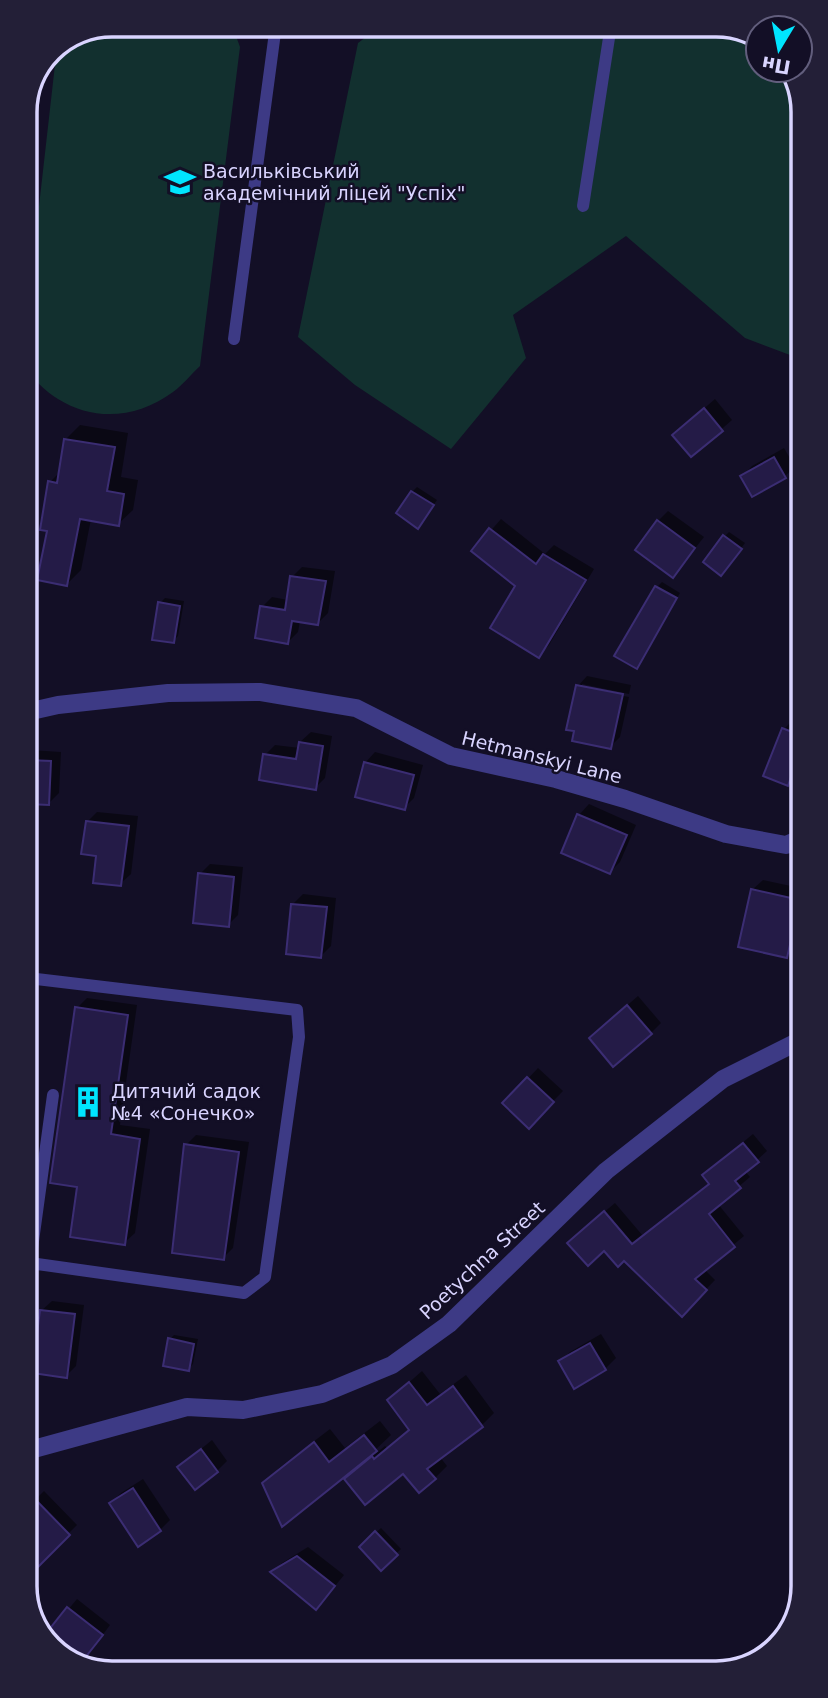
<svg xmlns="http://www.w3.org/2000/svg" width="828" height="1698" viewBox="0 0 828 1698" font-family="'DejaVu Sans',sans-serif">
  <style>
    .green { fill: #12302f }
    .shadow { fill: #0007 }
    .building { fill: #241b47; stroke: #3b2d73; stroke-width: 2 }
    .lines { fill: none; stroke-linecap: round; stroke-linejoin: round }
    .service { stroke: #3d3a85; stroke-width: 12 }
    .minor { stroke: #3d3a85; stroke-width: 18 }
    .labels { text-anchor: middle; dominant-baseline: central; stroke-width: 5; stroke-linejoin: round; paint-order: stroke }
    .poi-label { font-size: 19px; fill: #d9d4ff; stroke: #130f26; text-anchor: start }
    .street-label { font-size: 19px; fill: #d9d4ff; stroke: #130f26 }
    .rim { fill: none; stroke: #d9d4ff; stroke-width: 3.5 }
  </style>
  <rect width="100%" height="100%" fill="#130f26"/>
  <g class="green">
    <path d="M112 25H232L240 47 200 366C191 374 183 385 173 392 138 418 95 422 58 399 46 392 31 378 26 364 22 352 26 334 26 321L57 47Z"/>
    <polygon points="382,25 722,25 758,38 758,70 790,70 797,79 798,358 745,338 626,236 513,315 526,358 451,449 355,385 298,337 358,43"/>
  </g>
  <g class="shadow">
    <polygon points="715,399 732,420 692,455 685,425"/>
    <polygon points="80,425 128,433 121,477 138,480 133,510 118,524 91,519 81,570 67,584 50,482 61,471 66,439"/>
    <polygon points="784,448 795,467 784,477 742,477 752,466"/>
    <polygon points="417,487 437,500 418,527 412,492"/>
    <polygon points="668,511 704,537 673,576 658,521"/>
    <polygon points="501,519 545,554 554,545 594,569 549,645 539,655 518,586 473,551"/>
    <polygon points="729,532 745,543 725,569 725,536"/>
    <polygon points="302,567 335,571 328,613 318,623 300,621 298,632 288,642 262,607 272,597 288,600 292,577"/>
    <polygon points="662,582 680,593 637,667 657,587"/>
    <polygon points="27,595 36,601 36,609 27,624"/>
    <polygon points="165,598 184,601 178,636 173,641 160,603"/>
    <polygon points="587,676 631,685 629,694 582,684 582,688 629,697 620,737 610,747 578,686"/>
    <polygon points="794,719 800,721 800,768 797,774 787,784 784,729"/>
    <polygon points="311,732 332,736 325,778 315,788 265,755 275,745 300,748 300,742"/>
    <polygon points="30,750 61,752 59,793 48,804 28,803 27,753"/>
    <polygon points="375,752 423,765 414,798 404,808 365,763"/>
    <polygon points="589,804 636,825 620,862 610,872 563,852 579,815"/>
    <polygon points="97,812 138,816 131,874 120,884 98,854 87,822"/>
    <polygon points="210,864 243,867 238,915 228,925 200,874"/>
    <polygon points="763,880 800,888 801,929 797,946 787,956 752,890"/>
    <polygon points="303,894 336,898 331,946 321,956 293,904"/>
    <polygon points="28,993 36,995 29,1047"/>
    <polygon points="638,996 661,1023 651,1033 601,1028"/>
    <polygon points="87,998 137,1005 120,1125 150,1129 135,1233 124,1243 79,1186 77,1008"/>
    <polygon points="538,1068 563,1091 529,1126 505,1103"/>
    <polygon points="753,1134 767,1151 745,1171 750,1177 718,1204 744,1236 704,1269 715,1280 682,1314 625,1259 579,1233 615,1203 643,1236 710,1182 714,1166"/>
    <polygon points="196,1135 249,1142 233,1248 223,1258 186,1145"/>
    <polygon points="52,1301 84,1305 76,1366 66,1376 41,1311"/>
    <polygon points="601,1334 616,1358 605,1369 575,1387 560,1362 570,1352"/>
    <polygon points="174,1335 198,1339 193,1364 188,1369 170,1339"/>
    <polygon points="422,1371 440,1394 466,1375 494,1413 482,1425 440,1457 447,1466 435,1478 403,1471 346,1479 362,1464 360,1462 264,1484 279,1468 330,1429 345,1448 380,1421 391,1435 373,1452 375,1454 385,1446 387,1448 410,1429 389,1400"/>
    <polygon points="212,1440 227,1461 217,1471 179,1467"/>
    <polygon points="143,1479 170,1520 160,1530 139,1544 111,1503 121,1493"/>
    <polygon points="44,1491 77,1525 35,1567 37,1569 31,1578 31,1504"/>
    <polygon points="381,1528 401,1549 381,1568 361,1547"/>
    <polygon points="308,1547 344,1575 326,1597 272,1572 282,1563"/>
    <polygon points="77,1599 110,1625 81,1664 59,1656 31,1619 31,1616 52,1629"/>
    <polygon points="146,1665 155,1673 138,1673"/>
  </g>
  <g class="building">
    <polygon points="704,408 723,431 691,457 672,435"/>
    <polygon points="64,439 115,447 107,491 124,494 119,526 80,519 67,586 37,580 47,531 40,530 48,481 57,483"/>
    <polygon points="774,457 786,478 752,497 740,476"/>
    <polygon points="411,491 434,505 418,529 396,513"/>
    <polygon points="657,520 695,548 673,578 635,550"/>
    <polygon points="489,528 536,564 543,554 586,580 539,658 490,628 515,586 471,551"/>
    <polygon points="723,535 742,549 721,576 703,562"/>
    <polygon points="290,576 326,581 318,625 292,621 288,644 255,638 260,606 285,610"/>
    <polygon points="655,586 677,598 637,669 614,656"/>
    <polygon points="158,602 180,606 174,643 152,640"/>
    <polygon points="576,685 623,694 611,749 572,741 574,731 566,730"/>
    <polygon points="782,728 800,735 800,780 791,777 788,786 763,776"/>
    <polygon points="299,742 323,746 316,790 259,780 263,754 296,759"/>
    <polygon points="27,760 51,761 49,805 28,804"/>
    <polygon points="364,762 414,775 405,810 355,797"/>
    <polygon points="577,814 627,835 610,874 561,853"/>
    <polygon points="86,821 129,826 121,886 93,883 96,856 81,854"/>
    <polygon points="198,873 234,877 229,927 193,923"/>
    <polygon points="751,889 800,900 787,958 738,947"/>
    <polygon points="291,904 327,907 321,958 286,954"/>
    <polygon points="627,1005 652,1034 613,1067 589,1038"/>
    <polygon points="75,1007 128,1015 111,1134 140,1139 125,1245 70,1237 77,1187 50,1183"/>
    <polygon points="527,1077 554,1102 529,1129 502,1103"/>
    <polygon points="743,1143 759,1162 735,1181 741,1188 709,1214 735,1247 695,1279 707,1290 682,1317 624,1261 618,1267 604,1251 588,1266 567,1243 604,1211 632,1244 709,1184 702,1175"/>
    <polygon points="184,1144 239,1152 224,1260 172,1253"/>
    <polygon points="40,1310 75,1314 67,1378 32,1373"/>
    <polygon points="168,1338 194,1344 189,1371 163,1366"/>
    <polygon points="590,1343 606,1370 574,1389 558,1361"/>
    <polygon points="409,1382 427,1405 453,1386 483,1427 427,1469 436,1479 419,1493 403,1474 365,1505 344,1479 372,1456 374,1459 409,1430 387,1400"/>
    <polygon points="364,1435 377,1451 282,1527 262,1483 314,1442 329,1462"/>
    <polygon points="201,1449 218,1472 195,1490 177,1467"/>
    <polygon points="133,1488 161,1531 138,1547 109,1503"/>
    <polygon points="31,1495 70,1535 31,1574"/>
    <polygon points="375,1531 398,1555 381,1571 359,1547"/>
    <polygon points="297,1556 335,1586 316,1610 270,1572"/>
    <polygon points="67,1607 103,1635 80,1664 59,1656 44,1636"/>
  </g>
  <g class="lines">
    <g class="service">
      <polyline points="583,206 611,25"/>
      <polyline points="234,339 276,25"/>
      <polyline points="28,978 297,1010 299,1037 265,1277 244,1293 30,1263"/>
      <polyline points="30,1263 53,1095"/>
    </g>
    <g class="minor">
      <polyline points="27,712 58,705 168,693 261,692 356,708 451,756 556,779 625,799 726,834 786,845 800,839"/>
      <polyline points="30,1450 187,1407 243,1410 322,1394 392,1365 449,1324 606,1171 723,1079 801,1040"/>
    </g>
  </g>
  <defs>
    <symbol id="school-bare" viewBox="-9 -9 18 18"><path d="M0-5L7-2L0 1L-7-2ZM-4 1L0 2.5L4 1V4Q0 6-4 4Z" fill="#00e5ff" stroke="#130f26" stroke-width="2.5" paint-order="stroke"/></symbol>
    <symbol id="building-bare" viewBox="-9 -9 18 18"><path d="M-4-6H4V6H1V3H-1V6H-4ZM-2.5-4.3h1.7v1.8h-1.7ZM.8-4.3h1.7v1.8H.8ZM-2.5-1h1.7V.8h-1.7ZM.8-1h1.7V.8H.8Z" fill="#00e5ff" stroke="#130f26" stroke-width="2.5" paint-order="stroke"/></symbol>
  </defs>
  <g fill-rule="evenodd">
    <use href="#school-bare" x="158" y="160" width="44" height="44"/>
    <use href="#building-bare" x="66" y="1080" width="44" height="44"/>
  </g>
  <g class="labels">
    <g class="poi-label">
      <text x="203" y="171">Васильківський<tspan x="203" dy="22">академічний ліцей "Успіх"</tspan></text>
      <text x="111" y="1091">Дитячий садок<tspan x="111" dy="22">№4 «Сонечко»</tspan></text>
    </g>
    <g class="street-label">
      <text transform="translate(542 757) rotate(14)">Hetmanskyi Lane</text>
      <text transform="translate(482 1260) rotate(-43)">Poetychna Street</text>
    </g>
  </g>
  <path d="M0 0H828V1698H0ZM112 37H716A75 75 0 0 1 791 112V1586A75 75 0 0 1 716 1661H112A75 75 0 0 1 37 1586V112A75 75 0 0 1 112 37Z" fill="#231f37" fill-rule="evenodd"/>
  <path class="rim" d="M112 37H716A75 75 0 0 1 791 112V1586A75 75 0 0 1 716 1661H112A75 75 0 0 1 37 1586V112A75 75 0 0 1 112 37Z"/>
  <g transform="translate(779 49) rotate(190)"><circle r="33" fill="#130f26" stroke="#625e7d" stroke-width="2"/>
  <path d="M0-5L12 26L0 18L-12 26Z" fill="#00e5ff"/>
  <text y="-10" font-size="19" font-weight="bold" text-anchor="middle" fill="#d9d4ff">Пн</text>
  </g>
</svg>
